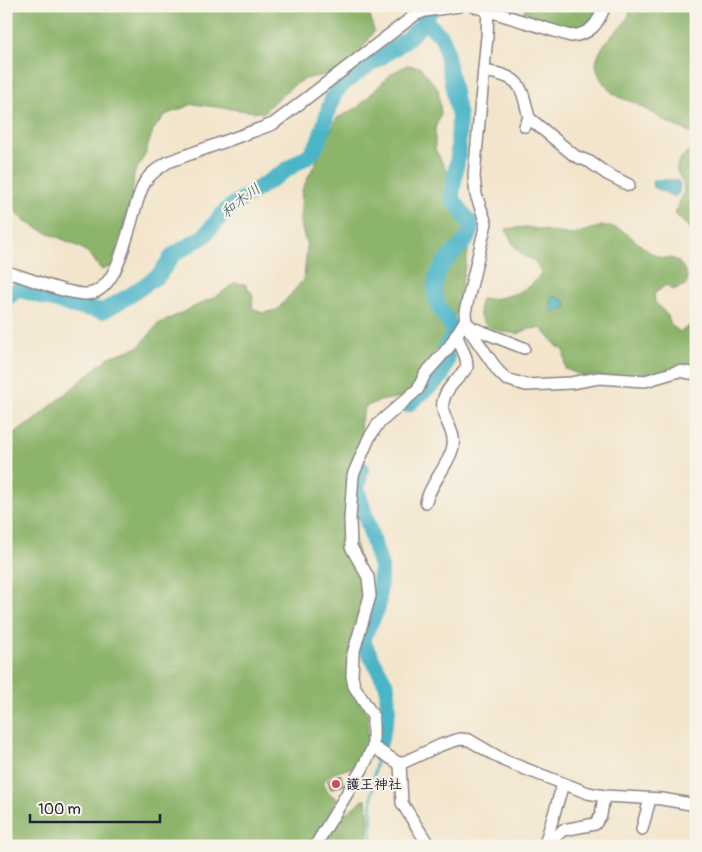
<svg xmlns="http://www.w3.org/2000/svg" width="702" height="852" viewBox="0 0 702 852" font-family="Pangolin,'Klee One',sans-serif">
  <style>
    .forest { fill: #8cb46b; stroke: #576b53 }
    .water { fill: #4bb5c8; stroke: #366c82 }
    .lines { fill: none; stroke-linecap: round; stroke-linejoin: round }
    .stream { stroke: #4bb5c8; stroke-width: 2.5 }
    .river { stroke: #4bb5c8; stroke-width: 16 }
    .building { fill: #c69b80 }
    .minor-casing { stroke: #8a8484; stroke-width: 14 }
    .minor { stroke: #fff; stroke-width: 11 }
    .poi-dot { fill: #d1495b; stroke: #f7f3e8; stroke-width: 2 }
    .labels { text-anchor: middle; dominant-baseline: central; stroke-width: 4.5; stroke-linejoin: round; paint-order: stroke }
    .poi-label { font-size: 14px; font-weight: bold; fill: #22223b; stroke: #f7f3e8; text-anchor: start }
    .water-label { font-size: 15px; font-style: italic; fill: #30556c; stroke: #f7f3e8 }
  </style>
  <rect width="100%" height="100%" fill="#f7f3e8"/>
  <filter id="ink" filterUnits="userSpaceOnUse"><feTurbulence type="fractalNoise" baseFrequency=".02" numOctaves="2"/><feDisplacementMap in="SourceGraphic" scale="10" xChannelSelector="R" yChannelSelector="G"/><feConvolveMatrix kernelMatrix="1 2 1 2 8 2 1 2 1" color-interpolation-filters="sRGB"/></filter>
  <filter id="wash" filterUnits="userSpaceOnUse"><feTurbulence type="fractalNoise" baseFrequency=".0096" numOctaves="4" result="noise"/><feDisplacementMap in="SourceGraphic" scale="20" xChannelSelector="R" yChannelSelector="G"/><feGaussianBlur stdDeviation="1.12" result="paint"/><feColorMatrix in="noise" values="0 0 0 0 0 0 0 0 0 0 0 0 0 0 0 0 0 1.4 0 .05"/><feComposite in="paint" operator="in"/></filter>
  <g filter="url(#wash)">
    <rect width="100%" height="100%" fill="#f3e5cc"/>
    <g class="forest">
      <path d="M6 6H359L370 16 374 31C364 47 350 67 331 73 321 77 310 76 301 81 287 88 274 102 263 113L193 104 165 115 153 130 145 155 134 174 132 198 112 266 102 270C96 265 93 256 87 252 60 233 16 230 6 194V121L11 106 12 81 6 62Z"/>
      <path d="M526 6H598L592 24C571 33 566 28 546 22 538 19 530 18 523 14Z"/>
      <path d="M626 6H685L696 12V141L695 136C686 129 681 129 672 125 659 118 648 109 635 103 629 100 620 99 614 94 605 87 593 71 597 59 605 35 621 33 630 13Z"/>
      <polygon points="407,65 420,67 438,89 441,114 435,128 435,149 449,175 466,225 468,252 455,317 414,388 402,397 379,401 365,407 360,425 364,439 346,509 365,580 365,596 348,656 368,716 368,748 360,765 334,773 324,780 325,790 337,799 311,846 6,846 6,438 32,422 109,357 139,347 158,324 217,296 235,283 245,284 253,295 252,308 262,313 277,310 304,279 307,246 300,222 302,190 337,118 357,108 392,73"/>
      <path d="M696 146V234L675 214C677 206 684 195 684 188 684 182 681 179 678 173 673 161 687 152 696 146Z"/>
      <path d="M602 226C628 225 637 248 659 257 663 259 670 257 674 259 683 264 690 276 686 285L672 290 666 285 654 294 655 302 668 316 671 325 680 332 696 322V367H684L647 376H583L565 369 564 350 557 346 541 328 528 329 518 334C496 331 473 328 481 299 502 300 531 292 541 273L535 261 522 255 513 244 506 229 526 227 571 235Z"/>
      <polygon points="363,800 366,800 369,817 367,846 323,846 341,817"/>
    </g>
    <g class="water">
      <polygon points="656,180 677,180 680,183 679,193 675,197 653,187 652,181"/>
      <polygon points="554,296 566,302 567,306 556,312 552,310 551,299"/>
    </g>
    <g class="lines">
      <polyline class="stream" points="371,846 372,791 377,755"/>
      <g class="river">
        <path d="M6 299 18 289 74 306 103 311 129 296 159 275 173 255 204 236 227 209 309 155C327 138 324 103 340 87 365 63 417 42 430 11"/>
        <path d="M407 405 441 377 447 361 446 346 454 333C450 320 436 309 435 295 431 257 470 250 472 226L452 198V194L458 156 459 117 444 42 441 36 425 21"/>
        <polyline points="361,468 357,489 381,567 378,608 363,637 365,646 387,686 388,712 379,746"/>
      </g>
    </g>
    <g id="blocks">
      <polygon class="building" points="342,776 343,786 330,789 328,780"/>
    </g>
  </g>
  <g filter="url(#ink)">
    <use href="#blocks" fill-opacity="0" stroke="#8a8484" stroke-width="1"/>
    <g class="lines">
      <defs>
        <g id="minor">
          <path d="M473 6 571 36C591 34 597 25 605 6"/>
          <polyline points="488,6 487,36 474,176 476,195 486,223 465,312 466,325 498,371 506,379 526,385 571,383 599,378 645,381 679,371 696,374"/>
          <path d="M484 71C521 77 521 84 529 118L525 126"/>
          <polyline points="529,118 575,156 590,162 607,174 629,185"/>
          <path d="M6 272C31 278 58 292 84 294 124 296 129 208 145 182 150 173 159 168 168 162L273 124 415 15 425 11 459 6"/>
          <polyline points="468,324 473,328 524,348"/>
          <path d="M426 502C431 482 446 469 452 450 459 430 437 417 444 398 448 385 460 378 467 367L466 358 456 334"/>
          <polyline points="373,747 400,764 441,745 460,739 469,740 505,761 588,793 604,796 662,799 696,805"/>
          <polyline points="400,764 402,803 429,846"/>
          <polyline points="642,829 650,799"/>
          <polyline points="545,844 563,784"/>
          <polyline points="315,846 362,769 373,747 373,716 354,686 352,676 353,654 370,596 368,577 351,547 350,519 353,475 369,438 378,424 418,389 425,374 449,347 465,321"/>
          <polyline points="545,846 563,830 595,824 601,815 604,796"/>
        </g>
      </defs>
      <use href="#minor" class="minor-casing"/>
      <use href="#minor" class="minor"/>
    </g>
  </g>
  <circle class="poi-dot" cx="336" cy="784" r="5"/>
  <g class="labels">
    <g class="poi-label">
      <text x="346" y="784">護王神社</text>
    </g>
    <g class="water-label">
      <text transform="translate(241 201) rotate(-38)">和木川</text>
    </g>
  </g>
  <rect width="702" height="852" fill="none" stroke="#f7f3e8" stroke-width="25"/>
  <path d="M30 814v8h130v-8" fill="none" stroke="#22223b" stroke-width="2.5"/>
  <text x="38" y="814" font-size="15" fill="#22223b" stroke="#f7f3e8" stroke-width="4" paint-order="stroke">100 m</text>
</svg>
